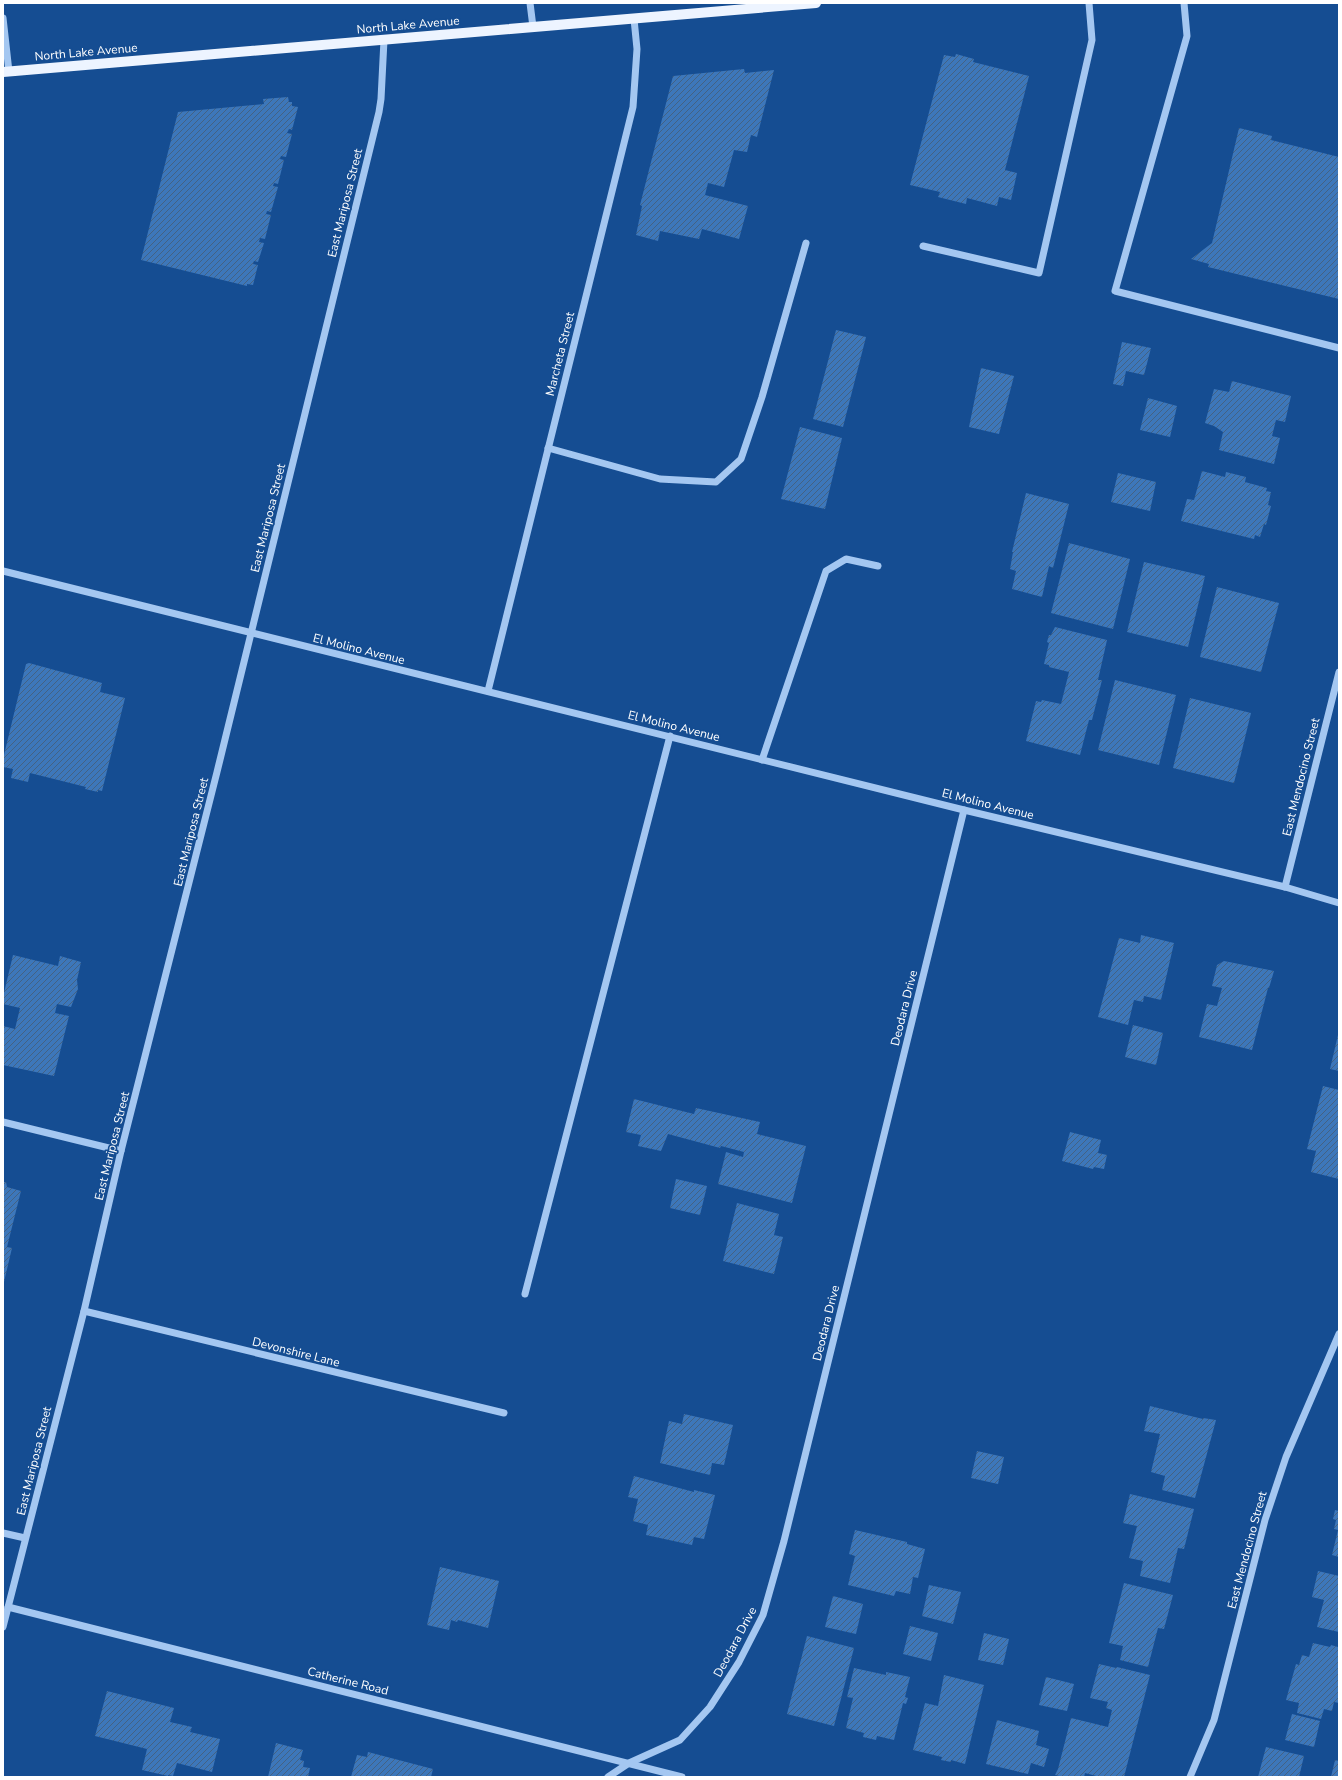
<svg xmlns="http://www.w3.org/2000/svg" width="1342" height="1780" viewBox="0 0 1342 1780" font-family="'Nunito Sans',sans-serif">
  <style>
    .building { fill: url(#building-hatch) }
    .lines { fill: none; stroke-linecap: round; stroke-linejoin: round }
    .minor { stroke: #a4c7f1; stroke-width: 7 }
    .major { stroke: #edf4ff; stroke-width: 10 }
    .labels { text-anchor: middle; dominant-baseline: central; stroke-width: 3.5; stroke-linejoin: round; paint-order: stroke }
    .street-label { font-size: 12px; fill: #fff; stroke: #154d92 }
  </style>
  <defs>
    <pattern id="building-hatch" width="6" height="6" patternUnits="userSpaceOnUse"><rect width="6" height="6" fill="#3d77ba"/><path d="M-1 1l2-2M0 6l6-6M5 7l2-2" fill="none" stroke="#446283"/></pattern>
  </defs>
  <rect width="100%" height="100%" fill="#154d92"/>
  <g class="building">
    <polygon points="956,54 974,59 973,62 1029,76 1005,170 1017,173 1011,200 999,197 997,206 967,198 966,204 938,197 940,192 910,185 944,55 955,57"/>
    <polygon points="744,69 745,73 774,70 757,137 751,135 747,152 734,150 724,187 708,183 705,195 748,206 739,239 702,229 699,239 660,231 658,241 636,235 642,206 640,205 673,76"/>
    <polygon points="288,97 289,102 292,102 292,106 298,107 292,130 289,129 287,133 292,134 286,157 281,156 280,159 284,160 278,184 274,183 273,186 278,187 271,212 267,211 266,214 271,215 265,239 260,238 259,242 264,243 258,262 254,261 253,264 258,265 253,285 247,284 247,286 141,260 178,112 264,104 263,99"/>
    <polygon points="1239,128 1272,136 1271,140 1339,157 1339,299 1208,267 1209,264 1191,259 1212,243"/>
    <polygon points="836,330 866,337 843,427 813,419"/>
    <polygon points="1122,342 1151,348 1144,375 1126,371 1123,386 1113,384"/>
    <polygon points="981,368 1014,376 999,434 969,427"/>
    <polygon points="1232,381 1291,396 1285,422 1276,420 1272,436 1280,438 1274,464 1219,450 1223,432 1214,426 1205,423 1214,389 1229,392"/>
    <polygon points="1148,398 1177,406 1170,437 1140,430"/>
    <polygon points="800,427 842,438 825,509 781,499"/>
    <polygon points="1202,471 1225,477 1226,472 1246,477 1245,482 1267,488 1266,491 1271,492 1268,505 1271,506 1266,525 1264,524 1260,537 1255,535 1254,539 1181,521 1187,499 1194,500"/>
    <polygon points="1118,473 1156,482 1150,511 1111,502"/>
    <polygon points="1026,493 1069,504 1053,568 1049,566 1042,597 1012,589 1016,571 1010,569 1013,552 1012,552"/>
    <polygon points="1069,543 1130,559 1113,629 1051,613"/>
    <polygon points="1144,562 1205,576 1188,647 1127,632"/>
    <polygon points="1217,587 1279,603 1261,672 1200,657"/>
    <polygon points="1055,627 1107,640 1098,680 1102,680 1092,720 1089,720 1080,755 1026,741 1036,701 1041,702 1042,700 1061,704 1069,672 1049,667 1049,665 1044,664 1049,643 1047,642 1049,635 1051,635"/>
    <polygon points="29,663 102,683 100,692 125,698 102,791 98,790 98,792 85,789 86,787 30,773 28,782 11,778 13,769 3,767 3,759 26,664"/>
    <polygon points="1115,680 1176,695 1159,765 1098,750"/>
    <polygon points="1190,698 1251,713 1234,783 1173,768"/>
    <polygon points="1141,935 1174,943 1161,1000 1144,996 1143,1002 1134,1000 1128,1025 1098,1017 1119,938 1140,943"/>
    <polygon points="13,955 58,966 60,956 81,962 77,980 78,989 71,1007 57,1004 55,1013 69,1016 54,1076 3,1065 3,1026 15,1029 20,1008 3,1004 3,997"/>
    <polygon points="1224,961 1274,971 1269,988 1268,988 1252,1050 1199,1037 1207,1004 1217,1006 1222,988 1212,986 1217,965"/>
    <polygon points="1133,1025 1163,1033 1156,1065 1125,1057"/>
    <polygon points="1338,1035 1339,1035 1339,1071 1330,1069"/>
    <polygon points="1323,1086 1339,1090 1339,1179 1311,1172 1316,1151 1307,1149"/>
    <polygon points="634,1099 694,1114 696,1108 760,1122 757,1134 806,1146 792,1203 718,1184 726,1152 743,1157 744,1152 721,1146 720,1148 668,1134 661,1151 638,1146 641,1135 626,1132"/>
    <polygon points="1070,1132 1101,1140 1098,1153 1107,1155 1104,1169 1094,1167 1093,1169 1062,1161"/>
    <polygon points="676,1179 707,1186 700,1215 670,1208"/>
    <polygon points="3,1182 6,1182 7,1187 21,1191 7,1247 12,1248 4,1282"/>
    <polygon points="737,1203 779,1214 774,1235 783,1237 774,1274 723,1261"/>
    <polygon points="1150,1406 1203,1419 1203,1418 1216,1420 1195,1498 1162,1490 1165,1476 1151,1472 1160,1434 1144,1431"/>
    <polygon points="684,1414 733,1425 724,1465 712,1463 710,1475 660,1463 669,1421 682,1424"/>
    <polygon points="977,1451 1004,1457 998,1484 971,1478"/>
    <polygon points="634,1476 694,1492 694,1490 715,1495 704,1539 694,1537 692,1545 646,1535 648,1525 633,1521 638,1499 628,1497"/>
    <polygon points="1130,1494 1194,1509 1184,1549 1178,1548 1170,1583 1140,1576 1143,1561 1129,1558 1137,1526 1123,1523"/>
    <polygon points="1335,1510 1339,1511 1339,1557 1332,1555 1338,1530 1334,1529 1336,1520 1333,1519"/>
    <polygon points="855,1530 907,1542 907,1544 925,1549 918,1578 913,1577 910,1594 896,1591 894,1596 848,1585 855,1556 849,1554"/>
    <polygon points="440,1567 499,1581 488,1628 458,1620 457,1622 451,1620 449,1630 427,1625"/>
    <polygon points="1318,1571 1339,1576 1339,1632 1317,1627 1324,1600 1312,1597"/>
    <polygon points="1124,1583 1173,1595 1164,1629 1158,1628 1148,1667 1120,1660 1123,1646 1109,1643"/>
    <polygon points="929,1585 961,1592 953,1624 922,1616"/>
    <polygon points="833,1596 863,1604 856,1634 825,1627"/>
    <polygon points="910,1626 938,1633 931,1661 903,1654"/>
    <polygon points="984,1633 1009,1639 1003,1665 978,1660"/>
    <polygon points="807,1636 854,1648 834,1726 787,1714"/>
    <polygon points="1313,1643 1330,1647 1331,1645 1338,1647 1339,1649 1339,1703 1334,1702 1332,1711 1324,1709 1321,1719 1297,1713 1299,1703 1286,1700 1296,1664 1299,1665 1302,1655 1309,1657"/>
    <polygon points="1099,1664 1116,1668 1117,1667 1150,1675 1124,1777 1100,1777 1085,1773 1084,1777 1064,1777 1055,1775 1058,1769 1071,1718 1108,1727 1112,1710 1106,1708 1108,1702 1090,1698"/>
    <polygon points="854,1668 886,1675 886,1672 910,1677 905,1697 908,1698 906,1704 903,1703 894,1740 877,1736 876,1740 863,1737 864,1733 846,1728 853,1698 847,1697"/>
    <polygon points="944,1675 984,1685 965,1764 951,1760 951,1762 941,1760 942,1757 913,1750 925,1703 938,1706"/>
    <polygon points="1046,1677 1074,1684 1067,1711 1039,1705"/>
    <polygon points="107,1691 174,1708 170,1722 192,1727 190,1732 220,1739 212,1772 177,1763 173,1776 168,1775 168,1776 142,1770 147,1749 95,1736"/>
    <polygon points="1292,1714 1320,1721 1314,1747 1285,1740"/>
    <polygon points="997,1720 1039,1731 1036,1745 1049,1749 1044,1767 1031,1763 1028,1774 986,1764"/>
    <polygon points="276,1743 303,1750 300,1760 304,1761 303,1767 310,1768 308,1777 268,1777"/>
    <polygon points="1266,1747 1304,1756 1299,1777 1258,1777"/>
    <polygon points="368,1752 433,1769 431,1777 351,1777 357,1755 367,1757"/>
    <polygon points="1335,1760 1339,1761 1339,1777 1331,1777"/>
  </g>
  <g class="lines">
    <g class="minor">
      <polyline points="530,3 533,27"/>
      <polyline points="1184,3 1187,36 1115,291 1339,348"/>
      <polyline points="3,18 9,72"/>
      <polyline points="923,246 1039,273 1092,40 1089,3"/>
      <polyline points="548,448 660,479 716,482 741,459 762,397 806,243"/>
      <polyline points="3,571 964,810 1285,887 1339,903"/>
      <polyline points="488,691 633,107 637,49 634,19"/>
      <polyline points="762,760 826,571 846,559 878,566"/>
      <polyline points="1285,887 1339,672"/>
      <polyline points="3,1122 121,1151"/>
      <polyline points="525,1294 670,736"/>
      <polyline points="84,1311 504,1413"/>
      <polyline points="3,1533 25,1538"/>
      <polyline points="8,1607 682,1777"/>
      <polyline points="3,1627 84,1311 121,1151 217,772 379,112 381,99 384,40"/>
      <polyline points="608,1777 629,1763 680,1740 710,1707 739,1662 763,1615 784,1541 964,810"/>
      <polyline points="1190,1777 1214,1720 1265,1520 1286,1457 1339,1334"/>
    </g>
    <polyline class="major" points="3,72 816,3"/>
  </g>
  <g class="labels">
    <g class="street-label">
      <text transform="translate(408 25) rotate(-5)">North Lake Avenue</text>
      <text transform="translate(86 52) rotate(-5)">North Lake Avenue</text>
      <text transform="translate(345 203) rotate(-76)">East Mariposa Street</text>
      <text transform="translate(560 354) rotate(-76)">Marcheta Street</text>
      <text transform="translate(268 518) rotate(-76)">East Mariposa Street</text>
      <text transform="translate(359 649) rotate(14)">El Molino Avenue</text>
      <text transform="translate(674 726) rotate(14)">El Molino Avenue</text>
      <text transform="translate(1301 777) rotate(-76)">East Mendocino Street</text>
      <text transform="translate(988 804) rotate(14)">El Molino Avenue</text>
      <text transform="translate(191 832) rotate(-76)">East Mariposa Street</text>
      <text transform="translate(904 1008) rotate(-76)">Deodara Drive</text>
      <text transform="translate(112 1146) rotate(-76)">East Mariposa Street</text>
      <text transform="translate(826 1323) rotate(-76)">Deodara Drive</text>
      <text transform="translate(296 1352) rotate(14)">Devonshire Lane</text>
      <text transform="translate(34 1461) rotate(-76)">East Mariposa Street</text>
      <text transform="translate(1247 1550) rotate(-75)">East Mendocino Street</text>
      <text transform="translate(735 1642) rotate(-62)">Deodara Drive</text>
      <text transform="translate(348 1681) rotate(14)">Catherine Road</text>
    </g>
  </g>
  <rect width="1342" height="1780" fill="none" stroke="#ffffff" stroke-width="8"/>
</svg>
